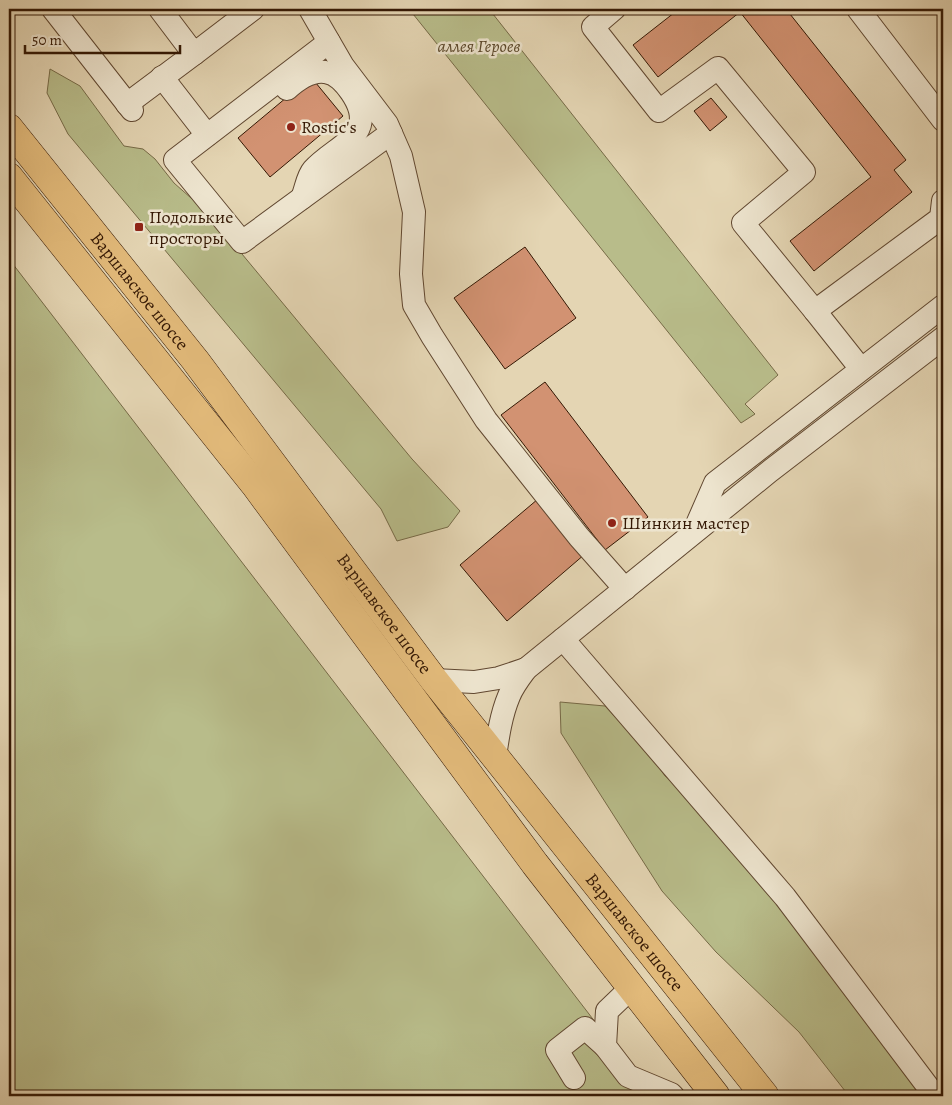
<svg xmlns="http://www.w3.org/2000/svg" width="952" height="1105" viewBox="0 0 952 1105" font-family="Alegreya,serif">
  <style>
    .green { fill: #b8bc8a; stroke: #766a47 }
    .building { fill: #d29272; stroke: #341804 }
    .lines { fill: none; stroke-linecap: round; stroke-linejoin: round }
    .minor-casing { stroke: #604730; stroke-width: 24 }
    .major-casing { stroke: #341804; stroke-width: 29 }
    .minor { stroke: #ede4ce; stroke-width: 22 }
    .major { stroke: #e2ba7a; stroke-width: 28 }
    .poi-dot { fill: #8f2418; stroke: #ede4ce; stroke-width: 2 }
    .labels { text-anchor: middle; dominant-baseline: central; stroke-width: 5; stroke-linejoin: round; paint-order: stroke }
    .park-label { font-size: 18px; font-style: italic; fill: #5c492c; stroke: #ede4ce }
    .poi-label { font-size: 18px; fill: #341804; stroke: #ede4ce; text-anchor: start }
    .street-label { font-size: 18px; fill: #341804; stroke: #ede4ce }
  </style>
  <rect width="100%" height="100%" fill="#e4d5b3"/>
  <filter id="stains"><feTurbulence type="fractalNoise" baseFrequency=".004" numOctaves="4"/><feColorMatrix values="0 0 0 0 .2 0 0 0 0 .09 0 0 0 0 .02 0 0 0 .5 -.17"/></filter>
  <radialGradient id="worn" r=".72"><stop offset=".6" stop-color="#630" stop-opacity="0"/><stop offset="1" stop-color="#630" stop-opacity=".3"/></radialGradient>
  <g class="green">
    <polygon points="409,9 489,9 778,375 745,404 755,414 741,423"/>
    <polygon points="50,69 80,86 124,146 143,149 155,159 174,183 208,213 412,459 460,511 448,527 397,541 381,509 68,134 47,93"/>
    <polygon points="9,259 652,1096 9,1096"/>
    <polygon points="560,702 605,706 651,755 665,776 687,792 930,1096 849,1096 799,1032 716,952 662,891 561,733"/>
  </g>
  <g class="building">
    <polygon points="679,9 786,9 906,160 894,170 912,192 814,271 790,241 871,177 740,12 658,77 633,45"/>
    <polygon points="311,77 343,116 270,177 238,138"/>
    <polygon points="711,98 727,117 710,131 694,111"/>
    <polygon points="525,247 576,318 505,369 454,298"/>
    <polygon points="545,382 648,517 605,550 501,415"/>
    <polygon points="538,499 585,554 507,621 460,565"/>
  </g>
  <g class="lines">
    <defs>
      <g id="minor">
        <polyline points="53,9 132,110"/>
        <polyline points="160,9 194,54 253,9"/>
        <polyline points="310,9 343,66 387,124 401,156 414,212 411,274 414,305 432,336 486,420 579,537 625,589"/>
        <polyline points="614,9 593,27 659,111 718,68 804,172 743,223 815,311 941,218 943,201"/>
        <polyline points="858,9 943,120"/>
        <polyline points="329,42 175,160 242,242 391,133"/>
        <polyline points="162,77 207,135"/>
        <path d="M287 89C297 80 311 70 325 72 337 74 344 82 351 92 381 136 336 144 313 170 307 177 306 189 302 198"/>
        <polyline points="127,104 194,54"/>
        <polyline points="815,311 861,369"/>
        <polyline points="694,531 715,483 943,306"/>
        <polyline points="563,639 785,897 935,1096"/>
        <polyline points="434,680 474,682 499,678 526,669"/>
        <path d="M495 757C498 736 501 715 509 696 513 686 520 677 526 669L770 471 943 338"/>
        <polyline points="631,988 607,1011 605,1046 628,1076 671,1094 673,1096"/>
        <polyline points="574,1078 557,1050 585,1028 605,1046"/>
      </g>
      <g id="major">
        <path id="s1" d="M9 128 195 360 434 680 765 1096"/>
        <polyline points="9,177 255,485 535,864 716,1096"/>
      </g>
    </defs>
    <use href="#minor" class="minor-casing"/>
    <use href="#major" class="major-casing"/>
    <use href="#minor" class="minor"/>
    <use href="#major" class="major"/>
  </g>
  <g class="poi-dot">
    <circle cx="291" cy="127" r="5"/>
    <rect x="134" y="222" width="10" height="10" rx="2.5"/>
    <circle cx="612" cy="523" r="5"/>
  </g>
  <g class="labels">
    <g class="park-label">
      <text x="479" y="46">аллея Героев</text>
    </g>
    <g class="poi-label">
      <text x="301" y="127">Rostic's</text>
      <text x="149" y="217">Подолькие<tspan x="149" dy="21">просторы</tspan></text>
      <text x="622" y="523">Шинкин мастер</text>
    </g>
    <g class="street-label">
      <text stroke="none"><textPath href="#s1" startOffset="209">Варшавское шоссе</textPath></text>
      <text stroke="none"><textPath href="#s1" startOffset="614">Варшавское шоссе</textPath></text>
      <text stroke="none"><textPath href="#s1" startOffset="1019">Варшавское шоссе</textPath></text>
    </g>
  </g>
  <rect width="952" height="1105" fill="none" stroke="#e4d5b3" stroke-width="30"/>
  <rect x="10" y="10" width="932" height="1085" fill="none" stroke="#341804" stroke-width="2.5"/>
  <rect x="15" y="15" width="922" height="1075" fill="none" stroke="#341804"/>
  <path d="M25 45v8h155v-8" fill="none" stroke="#341804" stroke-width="2.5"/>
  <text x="32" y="45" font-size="15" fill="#341804" stroke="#ede4ce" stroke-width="4" paint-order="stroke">50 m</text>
  <rect width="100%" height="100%" filter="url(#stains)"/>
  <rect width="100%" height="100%" fill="url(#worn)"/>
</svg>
